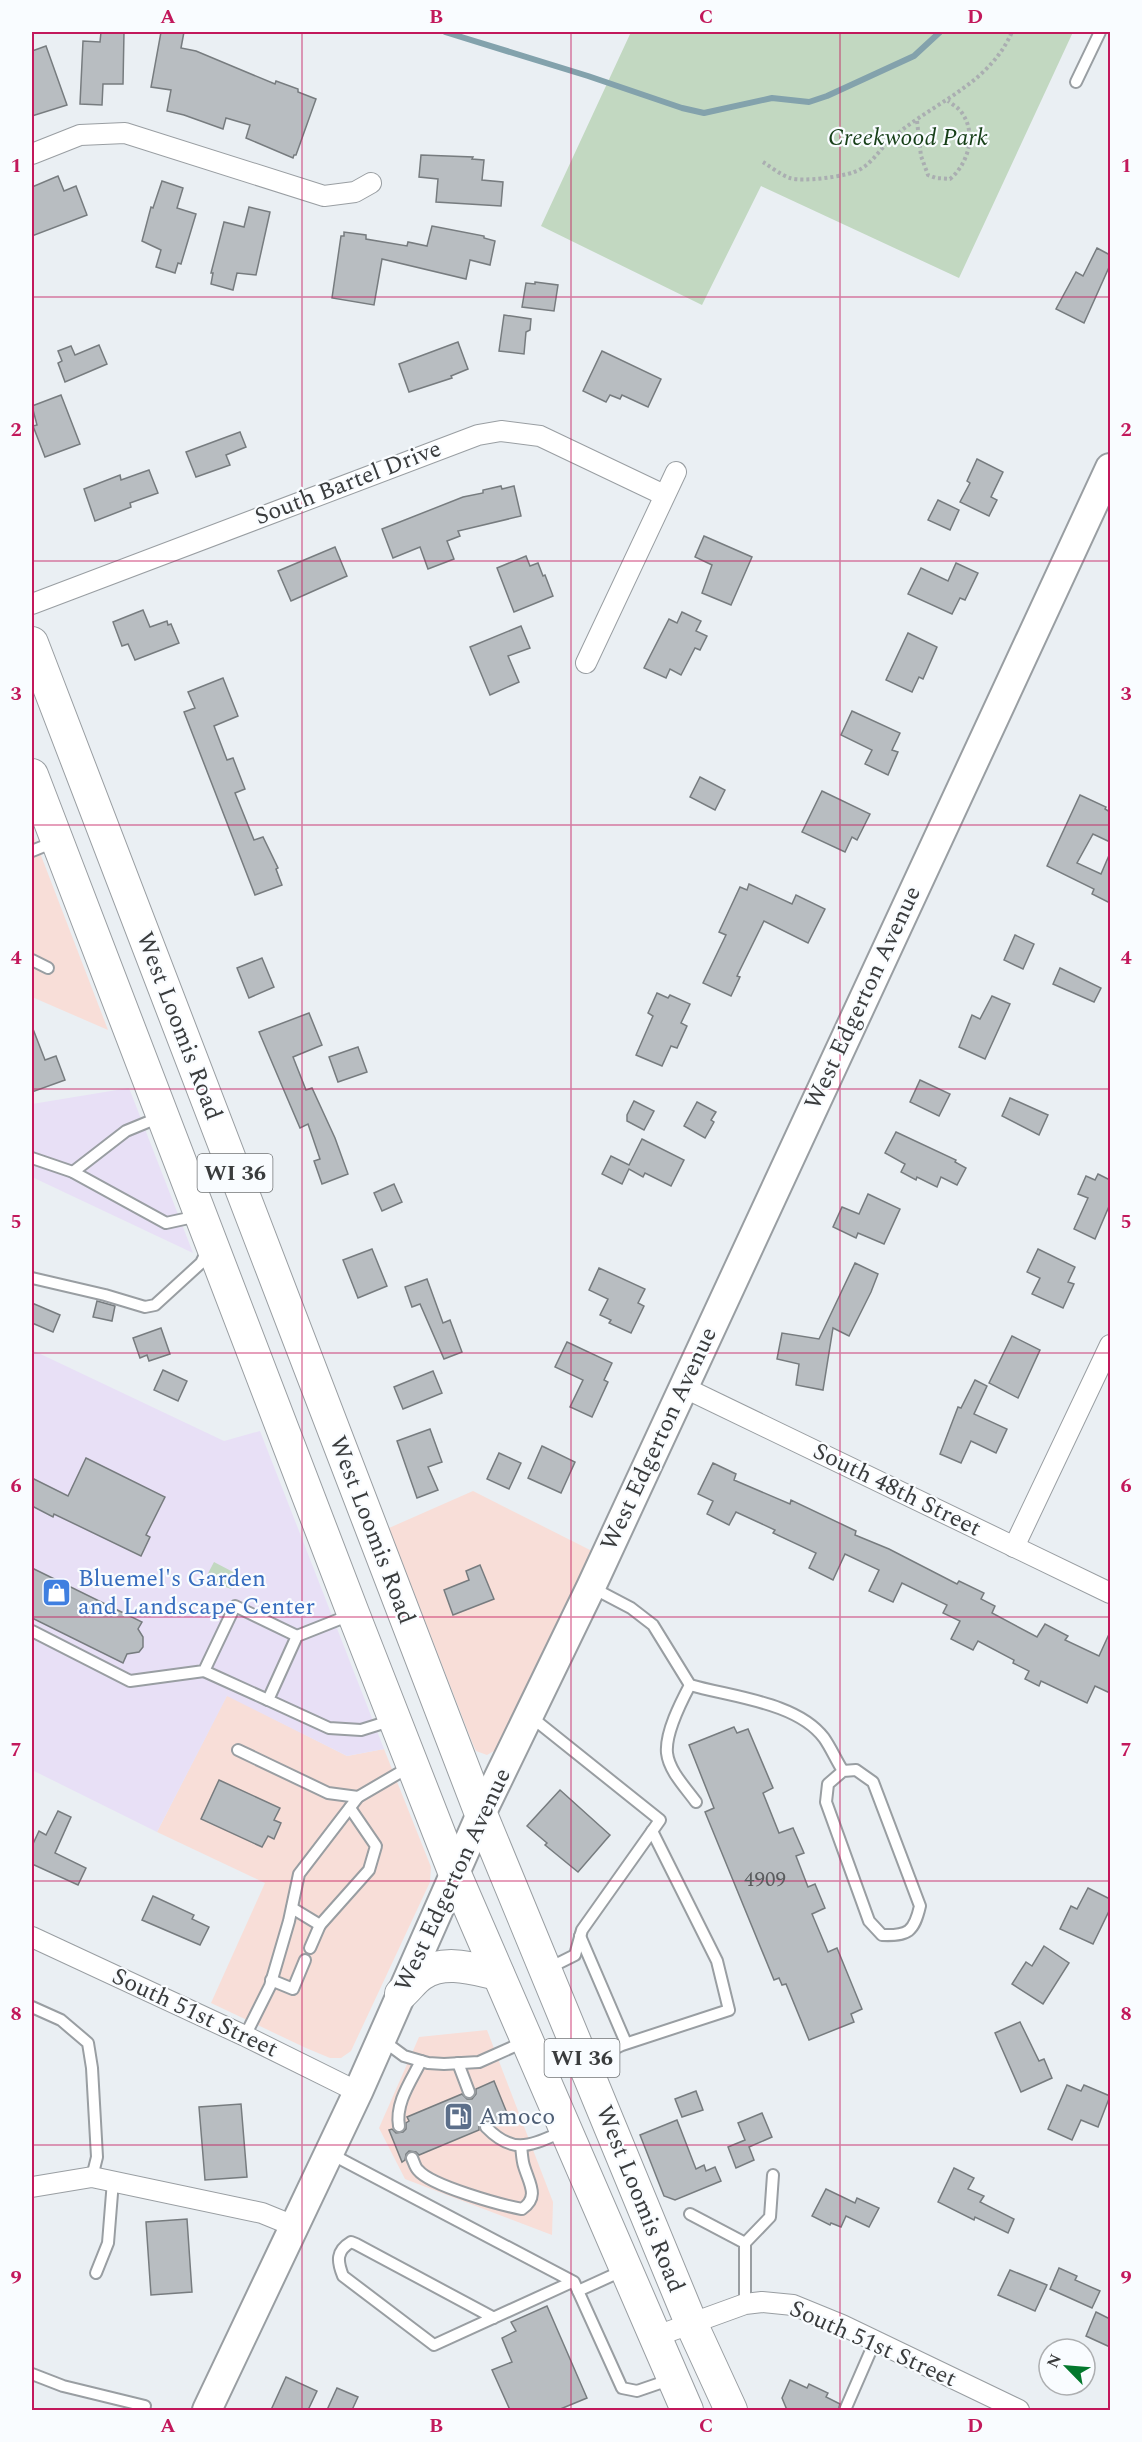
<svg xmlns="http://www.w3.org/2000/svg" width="1142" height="2442" viewBox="0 0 1142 2442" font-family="Spectral,serif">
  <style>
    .commercial { fill: #f8ded8 }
    .industrial { fill: #e8e0f6 }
    .green { fill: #c2d8c1 }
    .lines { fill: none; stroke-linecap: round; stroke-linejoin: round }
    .stream { stroke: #83a2ac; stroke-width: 6 }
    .building { fill: #b8bdc1; stroke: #777c7f; stroke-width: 1.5 }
    .lane-casing { stroke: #999ea2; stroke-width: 14 }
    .street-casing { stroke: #999ea2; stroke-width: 22 }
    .secondary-casing { stroke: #999ea2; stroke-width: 32 }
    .primary-casing { stroke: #999ea2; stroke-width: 34 }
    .path { stroke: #aaaeb1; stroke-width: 4; stroke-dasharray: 3 3; stroke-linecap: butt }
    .lane { stroke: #fff; stroke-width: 10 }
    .street { stroke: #fff; stroke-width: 20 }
    .secondary { stroke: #fff; stroke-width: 28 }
    .primary { stroke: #fff; stroke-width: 32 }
    .grid { fill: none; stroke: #c2185b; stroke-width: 1.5; stroke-opacity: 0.55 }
    .labels { text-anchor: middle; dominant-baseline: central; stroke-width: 4.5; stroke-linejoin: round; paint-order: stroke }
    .number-label { font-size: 21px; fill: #5a5c5e }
    .shield { fill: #f9fcff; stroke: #737677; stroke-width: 1.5 }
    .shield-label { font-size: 22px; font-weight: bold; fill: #3a3c3d }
    .park-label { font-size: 24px; font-style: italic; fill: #163f17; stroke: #f9fcff }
    .street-label { font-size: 24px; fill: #3a3c3d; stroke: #f9fcff }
    .shop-label { font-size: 24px; fill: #366cbe; stroke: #f9fcff; text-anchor: start }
    .service-label { font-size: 24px; fill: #4e5e75; stroke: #f9fcff; text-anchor: start }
    .neatline { fill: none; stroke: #c2185b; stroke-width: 2 }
    .grid-label { font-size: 20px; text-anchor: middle; font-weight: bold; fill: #c2185b }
  </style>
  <rect width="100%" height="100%" fill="#eaeff3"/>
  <g class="commercial">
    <polygon points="32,832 108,1030 32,997"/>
    <polygon points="473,1491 592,1551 503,1740 494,1751 487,1755 476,1751 472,1742 389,1528"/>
    <polygon points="227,1695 347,1756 384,1749 431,1867 430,1882 351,2051 341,2058 330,2058 306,2048 211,2003 265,1883 157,1832"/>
    <polygon points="487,2030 553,2202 552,2235 405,2179 379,2128 419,2037"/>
  </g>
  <g class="industrial">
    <polygon points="129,1088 193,1253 32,1177 32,1104"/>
    <polygon points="32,1350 224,1441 260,1431 384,1749 347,1756 227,1696 157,1832 32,1770"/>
  </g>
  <g class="green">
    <polygon points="631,32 1073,32 959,278 761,186 702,305 541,226"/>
    <polygon points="214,1562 235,1573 236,1577 231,1589 216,1583 213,1587 203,1583"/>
  </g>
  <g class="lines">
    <polyline class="stream" points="445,32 588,76 682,108 704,113 772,98 809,102 827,96 914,56 940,32"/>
  </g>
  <g class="building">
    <polygon points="101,32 124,32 123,84 103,84 102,105 80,104 83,41 100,42"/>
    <polygon points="161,32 184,32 181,48 196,51 275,84 276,81 298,89 298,92 316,99 296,155 294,155 293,158 246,138 250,125 226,118 223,129 184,115 167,111 171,90 151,87"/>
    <polygon points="46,46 67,105 32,116 32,51"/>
    <polygon points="421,155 473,157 472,159 484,160 482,180 503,182 501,206 436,202 438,179 419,177"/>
    <polygon points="58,176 64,191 76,186 87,215 32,236 32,187"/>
    <polygon points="162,181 183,188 177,208 196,214 181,264 178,263 175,273 156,267 161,250 142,241 151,207 153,208"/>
    <polygon points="249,207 270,212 256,275 237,273 233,290 211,284 213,273 211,273 224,222 244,227"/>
    <polygon points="432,226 484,236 484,238 495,241 490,265 470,260 466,279 382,259 374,305 332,298 341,236 344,236 344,232 366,235 366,239 407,246 408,242 427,246"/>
    <polygon points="1097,248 1110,255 1110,265 1084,323 1056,309 1076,272 1083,276"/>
    <polygon points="535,282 558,285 554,311 522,307 526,283 535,284"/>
    <polygon points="504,315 531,319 530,330 526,332 524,354 499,351"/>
    <polygon points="458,342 468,369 451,376 452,378 409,392 399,364"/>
    <polygon points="99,345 107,364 65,382 58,363 62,361 58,351 71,346 75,355"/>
    <polygon points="602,351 661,379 648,407 622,395 620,399 610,395 606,402 583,391"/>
    <polygon points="61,395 80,444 45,457 33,426 37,425 32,406"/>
    <polygon points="240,432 246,447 226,455 230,465 196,477 186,452"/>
    <polygon points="977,459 1003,472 991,497 997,500 989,516 960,502 970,483 967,481"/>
    <polygon points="149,470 158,493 130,503 131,507 95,521 84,489 120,475 121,480"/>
    <polygon points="501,486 502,489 514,486 521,516 458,531 460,536 447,541 454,559 428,569 420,547 393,558 382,529 463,497 483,493 483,490"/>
    <polygon points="938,500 959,510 950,530 928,520"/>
    <polygon points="704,536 752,557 731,605 702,593 712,565 695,557"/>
    <polygon points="335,547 347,576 291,601 278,571"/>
    <polygon points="526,556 530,566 538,563 543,576 545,575 553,596 514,612 497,568"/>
    <polygon points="956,563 978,573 965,600 960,598 952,614 908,594 921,568 948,581"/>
    <polygon points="143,610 150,627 167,621 168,625 171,624 179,643 135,660 128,644 122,646 113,622"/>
    <polygon points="682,612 701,621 696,631 707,636 700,650 695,648 681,675 670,669 666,678 644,668 669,619 677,623"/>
    <polygon points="521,626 530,648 508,656 519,682 490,695 470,647"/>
    <polygon points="908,633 937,647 923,679 919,677 912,692 886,680"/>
    <polygon points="223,678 238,716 214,726 227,760 233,758 245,789 235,793 254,840 263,837 278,868 276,869 282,885 255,895 184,712 195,708 188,692"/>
    <polygon points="852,711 900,733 892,750 898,752 888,775 865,764 872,750 841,735"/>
    <polygon points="700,777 725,790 715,810 690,797"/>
    <polygon points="822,791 870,814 857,840 852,837 845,852 802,832"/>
    <polygon points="1080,795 1106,807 1105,809 1110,812 1110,842 1093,834 1077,863 1101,874 1110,853 1110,903 1092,894 1094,889 1047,866"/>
    <polygon points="749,884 792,904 796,895 825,909 808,943 764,921 737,976 740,977 731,996 703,983 726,935 719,932 740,887 747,890"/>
    <polygon points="1015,935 1034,944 1023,969 1004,960"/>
    <polygon points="262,958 274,987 249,998 237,968"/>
    <polygon points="1060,968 1101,988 1094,1002 1053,984"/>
    <polygon points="657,993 668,998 670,995 690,1004 681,1023 687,1026 677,1048 671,1046 662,1066 636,1055 653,1016 648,1013"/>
    <polygon points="992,996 1010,1004 985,1059 959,1047 972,1015 980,1019"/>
    <polygon points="309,1013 322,1045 293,1057 306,1090 312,1088 335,1138 348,1174 322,1184 314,1161 320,1159 308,1124 300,1128 259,1032"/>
    <polygon points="33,1029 45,1060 56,1056 65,1080 32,1092"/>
    <polygon points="358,1047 367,1072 338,1082 329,1057"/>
    <polygon points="920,1080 950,1094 939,1116 910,1102"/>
    <polygon points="1010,1098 1048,1115 1039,1135 1002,1116"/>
    <polygon points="634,1101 654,1111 644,1130 627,1121 627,1115"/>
    <polygon points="697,1102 716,1112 711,1120 714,1122 705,1138 684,1126"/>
    <polygon points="896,1132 956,1160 955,1162 966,1168 957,1185 941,1177 937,1187 917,1177 916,1180 901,1172 905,1164 885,1153"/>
    <polygon points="642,1139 684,1160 671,1186 645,1173 643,1177 629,1169 622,1184 602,1174 611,1156 629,1165"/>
    <polygon points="1098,1174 1110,1180 1110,1204 1095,1239 1074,1229 1088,1198 1078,1194 1086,1176 1095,1180"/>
    <polygon points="394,1184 402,1202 382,1211 374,1193"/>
    <polygon points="868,1194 900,1209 884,1244 858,1233 856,1238 833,1227 842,1207 859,1214"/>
    <polygon points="372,1249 387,1286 358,1298 343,1260"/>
    <polygon points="1038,1249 1075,1267 1068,1282 1074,1284 1063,1308 1032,1294 1040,1278 1027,1272"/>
    <polygon points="855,1263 878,1274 871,1292 849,1336 833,1328 823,1390 796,1385 799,1364 777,1359 782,1333 819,1339"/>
    <polygon points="599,1268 645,1289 638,1303 644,1306 631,1333 609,1323 611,1320 600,1315 608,1299 589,1290"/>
    <polygon points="427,1279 443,1323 450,1320 462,1352 444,1359 420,1304 412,1307 405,1287"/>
    <polygon points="97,1301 115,1306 112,1321 93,1317"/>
    <polygon points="32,1303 60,1315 53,1332 32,1323"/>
    <polygon points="161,1328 170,1354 149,1361 147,1355 140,1358 133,1338"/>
    <polygon points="1012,1336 1040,1350 1018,1398 989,1383"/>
    <polygon points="567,1342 612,1363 604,1380 608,1382 592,1417 570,1407 583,1380 555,1367"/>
    <polygon points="163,1370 187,1381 178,1401 154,1390"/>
    <polygon points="433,1371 442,1393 403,1409 394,1387"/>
    <polygon points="975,1380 987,1386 974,1414 1007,1429 996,1453 971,1441 961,1463 940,1454 958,1407 961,1408"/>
    <polygon points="430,1429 442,1462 428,1467 438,1490 417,1498 397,1441"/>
    <polygon points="542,1446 575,1462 561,1493 528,1478"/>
    <polygon points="499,1453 521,1463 509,1489 487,1479"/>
    <polygon points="86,1458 165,1497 146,1535 150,1537 141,1556 54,1514 53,1517 32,1506 32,1478 68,1496"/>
    <polygon points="713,1463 736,1474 734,1480 790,1504 791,1500 856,1531 855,1535 889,1549 957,1584 959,1581 984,1593 981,1599 995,1606 992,1613 1037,1637 1045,1624 1068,1636 1065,1640 1099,1656 1110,1632 1110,1693 1095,1686 1087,1703 1041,1681 1039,1686 1025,1679 1029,1671 1013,1663 1014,1660 978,1641 973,1650 951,1639 960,1621 943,1613 947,1605 902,1583 893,1602 869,1591 879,1570 845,1554 833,1580 809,1568 816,1553 773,1533 775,1530 736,1512 729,1525 707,1514 713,1501 698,1494"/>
    <polygon points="480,1565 494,1599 453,1615 444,1590 469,1580 466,1571"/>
    <polygon points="32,1568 142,1622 138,1629 143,1637 143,1647 139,1652 127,1654 123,1663 32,1618"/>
    <polygon points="734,1727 737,1733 748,1729 773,1788 763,1793 779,1833 793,1828 804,1853 796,1856 808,1887 815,1884 825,1908 812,1914 828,1952 837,1948 862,2009 851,2014 854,2022 809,2040 786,1984 782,1985 779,1978 774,1980 705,1812 714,1808 689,1745"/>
    <polygon points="219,1780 280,1808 274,1820 281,1823 274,1839 268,1836 262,1847 201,1819"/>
    <polygon points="560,1790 610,1835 578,1872 545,1845 547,1843 527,1826"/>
    <polygon points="58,1811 71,1817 55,1853 86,1868 78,1885 32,1864 32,1846 39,1831 46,1835"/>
    <polygon points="1088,1888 1110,1899 1110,1909 1093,1944 1060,1929 1071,1906 1077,1909"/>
    <polygon points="153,1896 194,1915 192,1919 209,1927 200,1945 142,1920"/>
    <polygon points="1044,1946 1069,1963 1043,2004 1012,1984 1026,1962 1032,1966"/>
    <polygon points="1020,2022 1039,2061 1044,2059 1052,2078 1021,2092 995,2033"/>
    <polygon points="494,2081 509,2118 494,2124 488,2120 483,2120 479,2125 479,2130 419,2155 416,2152 409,2151 406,2154 405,2160 402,2162 389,2130 392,2129 396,2133 403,2132 406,2129 406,2123 409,2121 407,2117 462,2094 467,2099 472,2099 476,2094 476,2089"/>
    <polygon points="1067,2085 1081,2091 1084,2085 1110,2096 1098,2127 1081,2120 1072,2140 1048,2129"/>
    <polygon points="696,2091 703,2110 682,2117 675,2099"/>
    <polygon points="241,2104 247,2177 205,2180 199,2107"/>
    <polygon points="762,2113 772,2137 749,2147 754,2160 736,2168 728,2147 745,2140 738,2123"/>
    <polygon points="677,2120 696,2169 704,2165 706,2171 715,2167 721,2181 675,2200 664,2196 640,2135"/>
    <polygon points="954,2168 974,2178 968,2189 984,2196 980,2202 1014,2219 1008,2233 975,2217 974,2220 938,2202"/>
    <polygon points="826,2189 855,2203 857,2198 879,2208 869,2227 846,2216 841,2227 831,2223 830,2225 812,2216"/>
    <polygon points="187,2219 192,2292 151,2295 146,2222"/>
    <polygon points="1059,2268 1077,2276 1075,2280 1100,2291 1092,2308 1050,2289"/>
    <polygon points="1010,2270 1047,2285 1035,2311 998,2295"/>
    <polygon points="547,2306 587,2398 558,2410 510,2410 492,2370 512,2362 502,2338 516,2331 511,2322"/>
    <polygon points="1096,2312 1110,2319 1110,2347 1086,2336"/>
    <polygon points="286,2377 317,2391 308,2410 271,2410"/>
    <polygon points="790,2380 807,2388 809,2384 828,2393 826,2397 840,2404 838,2410 787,2410 782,2398"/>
    <polygon points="337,2388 358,2397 352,2410 327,2410"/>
  </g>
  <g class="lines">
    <defs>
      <g id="lane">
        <polyline points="1076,82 1100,32"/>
        <polyline points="32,851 54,842"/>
        <polyline points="32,960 48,968"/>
        <polyline points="32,1158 73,1172 166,1223 198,1216"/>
        <polyline points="73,1172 126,1131 160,1117"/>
        <polyline points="32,1278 105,1295 145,1307 155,1305 201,1263 207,1251"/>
        <path d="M591 1587 631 1608 653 1625 690 1685C731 1697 797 1702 824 1738 831 1748 836 1760 843 1771L828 1784 826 1802 869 1921 882 1935C908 1936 914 1932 920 1906L873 1782 856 1770 843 1771"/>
        <polyline points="350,1615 297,1636 268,1700 329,1728 361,1730 393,1720"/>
        <polyline points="32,1631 130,1681 204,1671 235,1606 297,1636"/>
        <polyline points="204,1671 268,1700"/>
        <path d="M690 1685C681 1702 665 1733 667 1753 669 1771 686 1788 696 1802"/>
        <polyline points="530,1716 660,1820 582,1930 575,1955 547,1969"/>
        <polyline points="238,1750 328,1793 358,1797"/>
        <polyline points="292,1908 320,1925 369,1870 376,1846 350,1808"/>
        <polyline points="580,1936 626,2043"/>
        <polyline points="310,1948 320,1925"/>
        <polyline points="271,1980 293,1989 305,1960"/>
        <polyline points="32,2007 61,2020 88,2043 92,2068 97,2157 92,2177"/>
        <polyline points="245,2036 270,1986 289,1921 299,1874 358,1797 411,1766"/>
        <polyline points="381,2039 404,2056 428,2063 444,2064 479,2062 526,2041"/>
        <polyline points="587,2062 622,2045 729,2010 717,1961 652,1831"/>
        <polyline points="458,2063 469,2092"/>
        <path d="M399 2126C395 2103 411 2081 421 2061"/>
        <path d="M486 2127C514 2156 531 2145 564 2131"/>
        <polyline points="331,2154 574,2282 622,2388 637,2391 672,2379"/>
        <path d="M412 2158C414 2162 415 2167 418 2170 431 2186 501 2205 522 2209 540 2197 529 2183 524 2166 522 2160 522 2153 521 2146"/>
        <polyline points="690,2214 745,2243 745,2304"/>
        <polyline points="745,2243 770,2217 773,2175"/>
        <polyline points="96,2273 108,2243 113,2181"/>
        <polyline points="578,2291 624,2270"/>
        <path d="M494 2318 356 2244 351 2242C336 2251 337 2261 343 2276L434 2345 572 2282"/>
        <polyline points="32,2374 63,2386 145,2406"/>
        <polyline points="845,2410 875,2341"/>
      </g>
      <g id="street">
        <polyline points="32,154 80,135 125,133 324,196 355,192 371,183"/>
        <polyline points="32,604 478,435 501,431 540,436 664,495"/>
        <polyline points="586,663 676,472"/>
        <polyline points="683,1387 1110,1593"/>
        <polyline points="1014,1547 1110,1345"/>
        <polyline points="32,1937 245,2036 358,2092"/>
        <polyline points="32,2187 92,2177 262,2213 294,2226"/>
        <polyline points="654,2337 745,2304 762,2302 793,2305 842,2325 1019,2410"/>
      </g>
      <polyline id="secondary" points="207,2410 358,2092 481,1814 591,1587 1110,468"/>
      <g id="primary">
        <polyline points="32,643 481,1814 691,2323 731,2410"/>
        <polyline points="32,775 353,1613 455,1874 687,2410"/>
        <path d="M401 1994C408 1988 414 1979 422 1974 445 1959 474 1969 498 1974"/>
      </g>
    </defs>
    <use href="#lane" class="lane-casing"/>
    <use href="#street" class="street-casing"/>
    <use href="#secondary" class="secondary-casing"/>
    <use href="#primary" class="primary-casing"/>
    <g class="path">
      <path d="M917 121 921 156 928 175 936 178 950 179C968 164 977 134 962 113 959 108 953 105 948 101"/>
      <path d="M763 162C771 167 781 175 790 178 803 182 841 177 854 172 870 167 879 150 891 139 933 102 988 86 1012 32"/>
    </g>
    <use href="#lane" class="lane"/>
    <use href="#street" class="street"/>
    <use href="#secondary" class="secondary"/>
    <use href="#primary" class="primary"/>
  </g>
  <path class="grid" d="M302 32V2410M571 32V2410M840 32V2410M32 297H1110M32 561H1110M32 825H1110M32 1089H1110M32 1353H1110M32 1617H1110M32 1881H1110M32 2145H1110"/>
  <defs>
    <symbol id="shop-square" viewBox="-11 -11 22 22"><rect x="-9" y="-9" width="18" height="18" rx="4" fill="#3f7fe0" stroke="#f9fcff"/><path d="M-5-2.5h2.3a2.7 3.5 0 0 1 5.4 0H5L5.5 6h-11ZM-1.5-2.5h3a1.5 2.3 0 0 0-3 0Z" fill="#fff"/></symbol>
    <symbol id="fuel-square" viewBox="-11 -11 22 22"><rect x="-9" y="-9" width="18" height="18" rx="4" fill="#5c6f8a" stroke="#f9fcff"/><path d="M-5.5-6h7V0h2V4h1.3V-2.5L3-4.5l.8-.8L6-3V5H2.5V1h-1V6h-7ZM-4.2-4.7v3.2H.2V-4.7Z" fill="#fff"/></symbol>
  </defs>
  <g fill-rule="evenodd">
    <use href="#shop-square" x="40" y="1576" width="33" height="33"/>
    <use href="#fuel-square" x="442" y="2100" width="33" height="33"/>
  </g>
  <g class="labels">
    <g class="number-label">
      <text x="765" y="1880">4909</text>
    </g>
    <g class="shield">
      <rect x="197.5" y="1154" width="75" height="38" rx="4.5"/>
      <rect x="544.5" y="2039" width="75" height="38" rx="4.5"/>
    </g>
    <g class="shield-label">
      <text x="235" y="1173">WI 36</text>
      <text x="582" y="2058">WI 36</text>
    </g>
    <g class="park-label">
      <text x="908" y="138">Creekwood Park</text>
    </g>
    <g class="street-label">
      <text transform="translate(348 483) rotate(-21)">South Bartel Drive</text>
      <text transform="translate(863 998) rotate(-65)">West Edgerton Avenue</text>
      <text transform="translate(179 1026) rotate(69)">West Loomis Road</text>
      <text transform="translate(659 1439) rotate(-65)">West Edgerton Avenue</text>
      <text transform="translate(897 1490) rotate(26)">South 48th Street</text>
      <text transform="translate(372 1530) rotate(69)">West Loomis Road</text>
      <text transform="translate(453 1880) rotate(-65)">West Edgerton Avenue</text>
      <text transform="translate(195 2013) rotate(25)">South 51st Street</text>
      <text transform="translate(640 2199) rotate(68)">West Loomis Road</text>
      <text transform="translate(873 2344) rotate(24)">South 51st Street</text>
    </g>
    <g class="shop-label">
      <text x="78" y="1579">Bluemel's Garden<tspan x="78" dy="28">and Landscape Center</tspan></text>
    </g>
    <g class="service-label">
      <text x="479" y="2117">Amoco</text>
    </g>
  </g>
  <rect width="1142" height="2442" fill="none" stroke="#f9fcff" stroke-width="66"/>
  <g transform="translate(1067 2367) rotate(295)"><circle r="28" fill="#f9fcff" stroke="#adafb1" stroke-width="1.5"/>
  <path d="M0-4.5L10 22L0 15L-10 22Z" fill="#03782d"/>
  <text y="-9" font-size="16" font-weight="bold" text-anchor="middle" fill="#3a3c3d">N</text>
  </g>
  <rect x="33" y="33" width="1076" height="2376" class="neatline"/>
  <g class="grid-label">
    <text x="168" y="23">A</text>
    <text x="436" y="23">B</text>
    <text x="706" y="23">C</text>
    <text x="975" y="23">D</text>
    <text x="16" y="172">1</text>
    <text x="1126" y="172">1</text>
    <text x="16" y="436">2</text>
    <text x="1126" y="436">2</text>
    <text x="16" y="700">3</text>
    <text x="1126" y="700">3</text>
    <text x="16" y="964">4</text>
    <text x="1126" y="964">4</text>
    <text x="16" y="1228">5</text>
    <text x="1126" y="1228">5</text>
    <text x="16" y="1492">6</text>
    <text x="1126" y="1492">6</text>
    <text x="16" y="1756">7</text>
    <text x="1126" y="1756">7</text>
    <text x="16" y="2020">8</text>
    <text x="1126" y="2020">8</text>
    <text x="16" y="2284">9</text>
    <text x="1126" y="2284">9</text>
    <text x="168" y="2432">A</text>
    <text x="436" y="2432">B</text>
    <text x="706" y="2432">C</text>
    <text x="975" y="2432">D</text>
  </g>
</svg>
